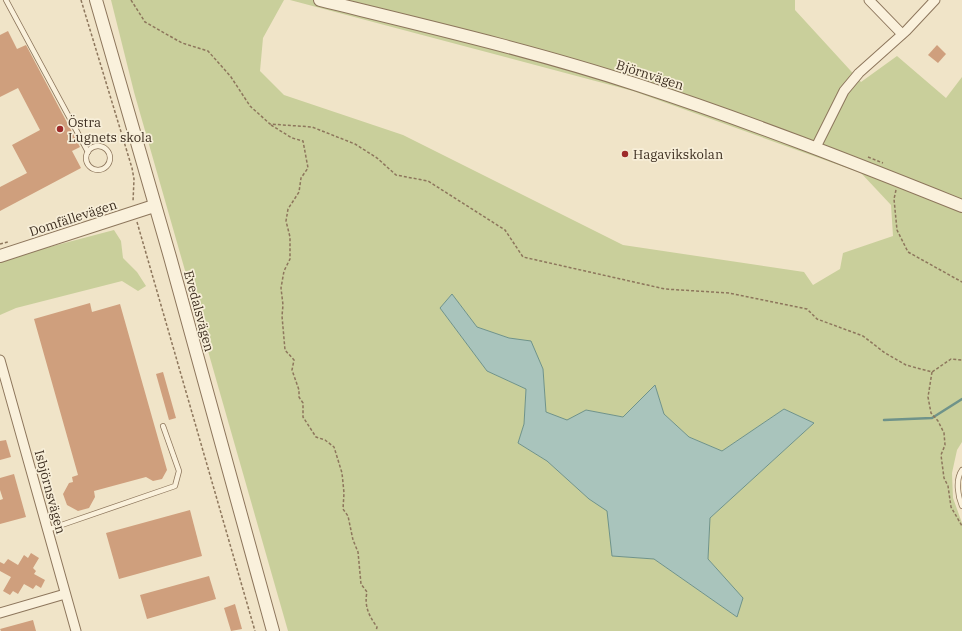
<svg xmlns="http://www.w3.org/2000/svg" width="962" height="631" viewBox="0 0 962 631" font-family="'IBM Plex Serif',serif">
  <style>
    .green { fill: #c9cf9b; fill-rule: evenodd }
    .water { fill: #a9c4bc; stroke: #6f938a }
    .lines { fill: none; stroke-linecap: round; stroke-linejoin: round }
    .stream { stroke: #6f938a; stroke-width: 2.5 }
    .building { fill: #cf9f7d }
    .service-casing { stroke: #8d765c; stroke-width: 6 }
    .minor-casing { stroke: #8d765c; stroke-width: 11 }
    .tertiary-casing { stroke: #8d765c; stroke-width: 14 }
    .path { stroke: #8d765c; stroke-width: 1.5; stroke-dasharray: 3 2; stroke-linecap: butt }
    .service { stroke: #faf1dc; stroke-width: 4.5 }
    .minor { stroke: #faf1dc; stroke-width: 9 }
    .tertiary { stroke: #faf1dc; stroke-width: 12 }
    .poi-dot { fill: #9e2a2b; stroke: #f7eed8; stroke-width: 1.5 }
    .labels { text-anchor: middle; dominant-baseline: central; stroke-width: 3.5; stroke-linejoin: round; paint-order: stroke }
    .street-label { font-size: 13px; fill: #3d2e20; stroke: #f7eed8 }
    .poi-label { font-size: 13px; fill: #3d2e20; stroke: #f7eed8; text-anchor: start }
  </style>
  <rect width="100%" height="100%" fill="#f0e4c8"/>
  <g class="green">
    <path d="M111 0H284L263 38 260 71 284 95 403 135 623 245 804 272 813 285 840 269 843 253 893 236 891 205 861 173 633 91 290 0H795V10L861 82 897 56 946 98 962 77V442L957 450 952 473 953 498 962 523V631H288L134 92ZM452 294 477 327 509 338 531 342 543 369 546 412 567 421 586 410 623 417 655 385 664 414 689 437 722 451 784 409 814 423 710 518 708 559 742 598 737 617 654 559 612 556 608 511 589 499 547 461 518 443 524 424 526 389 487 371 440 308Z"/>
    <polygon points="114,230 121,241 123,258 137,272 146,286 138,291 122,281 16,308 0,315 0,260"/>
  </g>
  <polygon class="water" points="452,294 477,327 509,338 531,341 543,369 546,412 567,420 586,410 623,417 655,385 664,414 689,437 722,451 784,409 814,423 710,518 708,559 743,598 737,617 654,559 612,556 607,511 589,499 547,461 518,443 524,424 526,389 487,371 440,308"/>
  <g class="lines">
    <polyline class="stream" points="884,420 932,418 962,399"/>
  </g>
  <g class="building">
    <polygon points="8,31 17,49 26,45 80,147 72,151 81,168 0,211 0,187 27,173 12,145 40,130 18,88 0,97 0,35"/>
    <polygon points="937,45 946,54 938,63 928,55"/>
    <polygon points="90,303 92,312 120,304 167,470 162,479 153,481 146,477 94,491 95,497 89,508 78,511 67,505 63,494 69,483 73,482 72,477 78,475 34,319"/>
    <polygon points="163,372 176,418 169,420 156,374"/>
    <polygon points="6,440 11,457 0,460 0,441"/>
    <polygon points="14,474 26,517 0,524 0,500 3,499 0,490 0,478"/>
    <polygon points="190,510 202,556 119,579 106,533"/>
    <polygon points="31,553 39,558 33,568 36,571 34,574 45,580 41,588 36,585 33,589 24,584 18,594 13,591 10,595 3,591 11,577 0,571 0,562 4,564 8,559 18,565 24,555 28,558"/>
    <polygon points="209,576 216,599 147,619 140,595"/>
    <polygon points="235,604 242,629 231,631 224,608"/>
    <polygon points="33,620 36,631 1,631 0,629"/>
  </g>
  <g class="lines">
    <defs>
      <g id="service">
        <polyline points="6,0 88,152"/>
        <circle cx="98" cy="158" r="12"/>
        <path d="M962 470C955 480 958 496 962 506"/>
        <polyline points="47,530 175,486 179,471 163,426"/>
      </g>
      <g id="minor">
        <polyline points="869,0 902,34"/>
        <polyline points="816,147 844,91 859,73 906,31 935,0"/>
        <polyline points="0,360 76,631"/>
        <polyline points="0,613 65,594"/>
      </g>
      <g id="tertiary">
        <polyline points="96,0 170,257 273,631"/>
        <path d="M320 0C426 26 534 51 638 85 748 121 855 163 962 206"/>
        <polyline points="0,256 154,206"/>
      </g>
    </defs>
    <use href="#service" class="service-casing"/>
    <use href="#minor" class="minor-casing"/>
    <use href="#tertiary" class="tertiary-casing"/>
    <g class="path">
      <polyline points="81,0 132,168 134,179 133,202"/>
      <polyline points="131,0 145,22 182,43 208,51 231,77 250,106 270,124 312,127 355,144 377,158 396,175 428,181 505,230 523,257 665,289 729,293 807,309 817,319 863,336 885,353 906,365 932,372 951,359 962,360"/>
      <path d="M271 125 292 138 303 141 308 168 301 178 299 192 288 209 286 221 290 237V259L284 271 281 288 283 305 282 316 285 350 294 360 292 370 299 390V397L303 403V417L316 437 325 440 334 447 342 473 344 493 343 509 348 516 353 540 358 552 361 584 367 592C364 606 369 616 377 627L376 631"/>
      <polyline points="868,157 883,163"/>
      <polyline points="896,190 894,199 897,230 908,252 962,282"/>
      <polyline points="137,222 255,631"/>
      <polyline points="0,244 8,242"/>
      <polyline points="932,372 928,397 931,413 938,421 944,433 945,445 941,455 944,478 948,486 951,507 962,526"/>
    </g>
    <use href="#service" class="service"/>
    <use href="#minor" class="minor"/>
    <use href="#tertiary" class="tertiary"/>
  </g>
  <g class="poi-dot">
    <circle cx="60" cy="129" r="4"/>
    <circle cx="625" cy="154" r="4"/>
  </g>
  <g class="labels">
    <g class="street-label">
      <text transform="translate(650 75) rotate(18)">Björnvägen</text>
      <text transform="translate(73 218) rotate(-18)">Domfällevägen</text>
      <text transform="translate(199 311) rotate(75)">Evedalsvägen</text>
      <text transform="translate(50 492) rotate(75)">Isbjörnsvägen</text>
    </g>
    <g class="poi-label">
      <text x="68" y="122">Östra<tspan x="68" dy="15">Lugnets skola</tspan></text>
      <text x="633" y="154">Hagavikskolan</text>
    </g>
  </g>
</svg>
